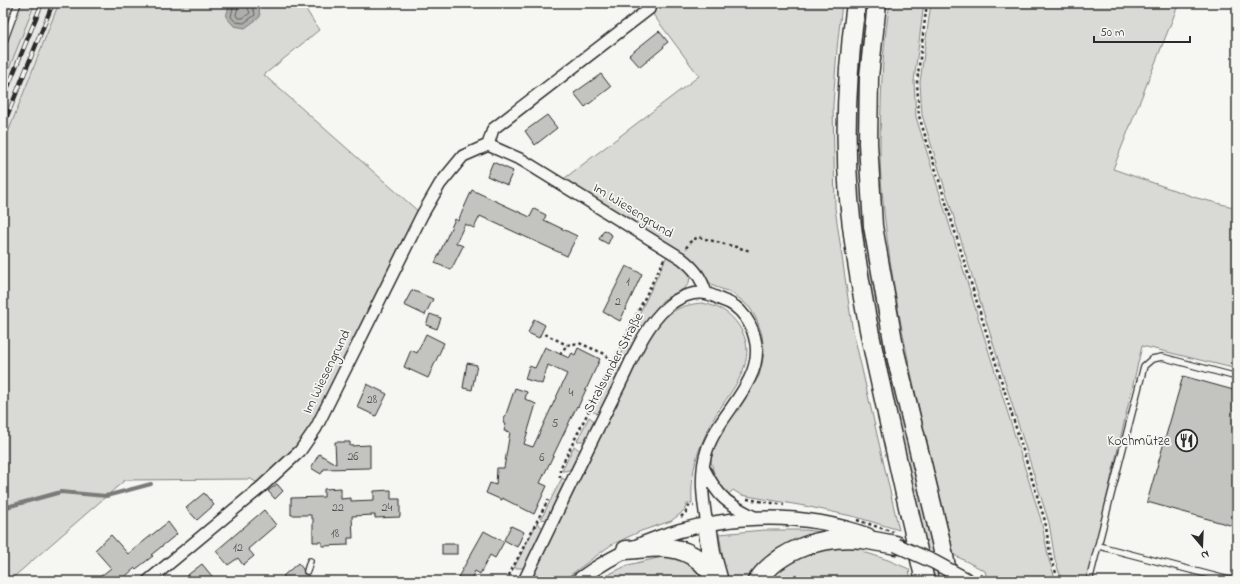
<svg xmlns="http://www.w3.org/2000/svg" width="1240" height="584" viewBox="0 0 1240 584" font-family="'Indie Flower',sans-serif">
  <style>
    .built { fill: #e7e7e3 }
    .green { fill: #d9d9d5; stroke: #828280 }
    .water { fill: #aeaeab; stroke: #7a7a78 }
    .lines { fill: none; stroke-linecap: round; stroke-linejoin: round }
    .shore { stroke: #5f5f5e; stroke-width: 1 }
    .stream { stroke: #7a7a78; stroke-width: 4 }
    .building { fill: #c3c3c0; stroke: #2b2b2b }
    .service-casing { stroke: #2b2b2b; stroke-width: 8 }
    .minor-casing { stroke: #2b2b2b; stroke-width: 14 }
    .tertiary-casing { stroke: #2b2b2b; stroke-width: 16 }
    .trunk-casing { stroke: #2b2b2b; stroke-width: 21 }
    .path { stroke: #2b2b2b; stroke-width: 2.5; stroke-dasharray: 3 3; stroke-linecap: butt }
    .service { stroke: #f6f6f2; stroke-width: 5.5 }
    .minor { stroke: #f6f6f2; stroke-width: 11 }
    .tertiary { stroke: #f6f6f2; stroke-width: 13 }
    .trunk { stroke: #f6f6f2; stroke-width: 18 }
    .rail-casing { stroke: #2b2b2b; stroke-width: 4.5 }
    .rail { stroke: #f6f6f2; stroke-width: 3; stroke-dasharray: 9; stroke-linecap: butt }
    .tertiary-bridge-casing { stroke: #2b2b2b; stroke-width: 16; stroke-linecap: butt }
    .path-bridge { stroke: #2b2b2b; stroke-width: 2.5; stroke-dasharray: 3 3; stroke-linecap: butt }
    .tertiary-bridge { stroke: #f6f6f2; stroke-width: 13 }
    .labels { text-anchor: middle; dominant-baseline: central; stroke-width: 3.5; stroke-linejoin: round; paint-order: stroke }
    .number-label { font-size: 12px; fill: #515150 }
    .street-label { font-size: 14px; fill: #2b2b2b; stroke: #f6f6f2 }
    .poi-label { font-size: 14px; fill: #2b2b2b; stroke: #f6f6f2; text-anchor: end }
  </style>
  <rect width="100%" height="100%" fill="#f6f6f2"/>
  <filter id="ink" filterUnits="userSpaceOnUse"><feTurbulence type="fractalNoise" baseFrequency=".025" numOctaves="2"/><feDisplacementMap in="SourceGraphic" scale="8" xChannelSelector="R" yChannelSelector="G"/><feConvolveMatrix kernelMatrix="1 2 1 2 8 2 1 2 1" color-interpolation-filters="sRGB"/></filter>
  <g filter="url(#ink)">
    <polygon class="built" points="35,3 59,3 3,145 3,84"/>
    <g class="green">
      <polygon points="3,3 35,3 3,84"/>
      <polygon points="59,3 232,3 229,6 259,8 254,3 302,3 319,30 264,75 419,212 313,426 296,447 259,484 251,479 125,480 9,581 3,581 3,145"/>
      <polygon points="665,3 842,3 837,49 833,105 835,208 852,326 899,530 856,517 805,506 741,495 733,490 729,494 720,484 714,474 711,461 714,445 727,421 759,376 762,364 764,351 762,335 757,320 750,308 740,299 730,292 713,286 688,257 561,181 699,76 652,13"/>
      <polygon points="863,3 870,3 865,218 874,285 888,355 941,581 933,581 881,357 859,219 854,148 854,108"/>
      <path d="M890 3H924L914 81 916 117 1041 520 1049 560 1056 581H995L986 575 985 571 954 555C926 435 892 314 882 190 879 162 880 134 881 105 882 71 884 37 890 3Z"/>
      <polygon points="931,3 1179,3 1113,169 1197,198 1237,208 1237,369 1142,346 1087,581 1062,581 1055,560 1049,523 922,115 920,82"/>
      <polygon points="667,256 686,268 690,276 689,283 685,288 663,300 655,310 642,329 633,327"/>
      <path d="M702 303C718 306 730 312 739 326 758 355 739 381 723 404 716 413 710 425 705 436 694 459 691 478 692 503L687 504 685 509 679 515 671 521 641 531 611 545 562 581H528L647 339C662 317 675 305 702 303Z"/>
      <polygon points="630,335 637,339 626,361 619,357"/>
      <polygon points="614,366 622,370 600,415 592,411"/>
      <polygon points="589,417 596,422 587,441 577,441"/>
      <path d="M574 446 582 452C577 460 574 472 562 471Z"/>
      <polygon points="562,478 567,481 548,520 541,519"/>
      <polygon points="537,523 544,529 524,568 514,568"/>
      <polygon points="764,530 805,530 830,533 750,581 727,581 719,534"/>
      <polygon points="849,545 863,549 864,552 888,560 909,569 911,581 765,581 802,553"/>
      <polygon points="666,556 682,557 691,563 708,581 595,581 628,565"/>
    </g>
    <polygon class="water" points="232,3 254,3 259,8 260,17 245,28 234,26 226,17 229,6"/>
    <g class="lines">
      <g class="shore">
        <path d="M234 3 231 17 236 22 244 23 255 15C255 10 251 8 251 3"/>
        <polyline points="239,3 236,15 238,18 243,18 250,13 246,3"/>
      </g>
      <polyline class="stream" points="3,508 61,492 106,496 151,484"/>
    </g>
    <g class="building">
      <polygon points="659,31 668,42 663,46 664,47 640,67 629,55"/>
      <polygon points="601,74 611,87 585,107 574,93"/>
      <polygon points="547,115 557,128 535,145 525,131"/>
      <polygon points="493,162 513,171 507,185 487,176"/>
      <polygon points="472,190 530,217 534,209 546,215 544,220 577,236 567,256 480,216 474,228 465,224 456,243 463,246 451,270 435,263 455,219 458,221"/>
      <polygon points="604,230 612,235 608,244 599,239"/>
      <polygon points="626,266 642,274 620,321 603,312"/>
      <polygon points="412,290 433,299 425,315 404,305"/>
      <polygon points="430,314 441,318 437,329 426,325"/>
      <polygon points="534,319 545,325 539,338 528,333"/>
      <polygon points="426,334 444,343 428,378 404,367 411,350 417,353"/>
      <polygon points="545,347 569,358 572,353 575,355 578,348 600,359 578,407 577,406 540,483 547,486 534,514 502,498 502,500 486,493 490,483 496,485 497,468 504,468 510,432 504,431 506,424 503,423 515,388 527,392 525,399 536,404 524,444 533,447 567,374 548,365 542,384 525,379 529,366 535,368"/>
      <polygon points="467,363 477,365 472,390 463,388"/>
      <polygon points="1183,376 1237,391 1237,527 1147,502"/>
      <polygon points="367,384 387,394 376,416 357,407"/>
      <polygon points="335,442 350,442 350,446 370,445 370,468 324,469 321,474 311,468 319,454 336,464"/>
      <polygon points="277,484 283,491 275,499 268,491"/>
      <polygon points="341,488 341,499 351,498 351,501 374,500 374,491 391,490 391,499 400,499 400,517 375,518 375,515 352,516 353,538 348,538 348,545 322,546 322,542 313,542 313,518 311,518 311,515 291,515 291,498 324,497 324,489"/>
      <polygon points="204,493 214,505 197,520 186,508"/>
      <polygon points="264,510 276,525 248,549 254,556 243,565 238,558 228,565 216,551"/>
      <polygon points="168,522 177,534 151,555 153,556 136,569 135,568 120,581 95,581 111,568 95,550 111,535 128,554"/>
      <polygon points="511,526 524,532 517,547 504,540"/>
      <polygon points="484,531 504,542 495,558 490,555 480,574 475,571 470,581 456,581"/>
      <rect x="442" y="544" width="15" height="10"/>
      <polygon points="298,563 303,569 304,574 308,575 313,581 288,581 283,576"/>
      <polygon points="202,564 216,581 180,581"/>
    </g>
    <g class="lines">
      <defs>
        <g id="service">
          <polyline points="649,9 658,3"/>
          <polyline points="3,44 18,3"/>
          <polyline points="1099,546 1233,581"/>
          <polyline points="307,571 310,561"/>
          <polyline points="1091,581 1090,577 1144,366 1152,359 1162,357 1237,377"/>
        </g>
        <g id="minor">
          <path d="M488 145 522 160 681 258C695 269 701 277 706 293"/>
          <path d="M704 469C719 499 727 503 756 518"/>
          <polyline points="148,581 260,488 300,451 316,428 422,215 440,184 463,156 488,145 493,129 649,9"/>
          <path d="M524 581C555 516 586 451 619 386 632 360 644 327 667 307 677 298 694 290 708 294 713 295 717 298 722 300 742 306 753 325 756 344 762 383 718 415 707 450 699 473 703 501 707 525"/>
        </g>
        <path id="tertiary" d="M577 581C659 520 772 501 868 535"/>
        <g id="trunk">
          <path d="M856 3C847 68 844 134 849 199 855 262 867 324 881 386 895 451 910 516 925 581"/>
          <polyline points="877,3 869,77 868,143 873,226 895,352 941,542 949,581"/>
          <polyline points="707,525 711,553 718,578"/>
          <path d="M626 550C654 548 675 542 699 560 706 566 712 574 718 581"/>
          <path d="M757 581C780 549 824 535 862 539 874 541 885 543 896 545"/>
        </g>
      </defs>
      <use href="#service" class="service-casing"/>
      <use href="#minor" class="minor-casing"/>
      <use href="#tertiary" class="tertiary-casing"/>
      <use href="#trunk" class="trunk-casing"/>
      <g class="path">
        <polyline points="927,3 917,82 919,116 1045,521 1051,559 1059,581"/>
        <polyline points="686,248 690,242 698,237 751,251"/>
        <polyline points="545,334 567,345"/>
        <polyline points="560,354 567,345 579,343 605,354 609,359"/>
        <polyline points="560,478 560,469 664,259"/>
        <polyline points="747,499 784,505"/>
        <polyline points="681,517 686,512 689,506 694,506"/>
        <polyline points="987,578 991,581"/>
        <polyline points="506,581 548,500"/>
      </g>
      <use href="#service" class="service"/>
      <use href="#minor" class="minor"/>
      <use href="#tertiary" class="tertiary"/>
      <use href="#trunk" class="trunk"/>
      <defs>
        <g id="rail">
          <polyline points="3,99 42,3"/>
          <polyline points="3,126 53,3"/>
        </g>
      </defs>
      <use href="#rail" class="rail-casing"/>
      <use href="#rail" class="rail"/>
      <defs>
        <polyline id="tertiary-bridge" points="896,545 934,562 969,581"/>
      </defs>
      <use href="#tertiary-bridge" class="tertiary-bridge-casing"/>
      <g class="path-bridge">
        <polyline points="857,520 893,532"/>
        <polyline points="980,575 987,578"/>
      </g>
      <use href="#tertiary-bridge" class="tertiary-bridge"/>
    </g>
  </g>
  <defs>
    <symbol id="restaurant-ring" viewBox="-11 -11 22 22"><circle r="9.5" fill="#f6f6f2" stroke="#2b2b2b" stroke-width="1.5"/><path d="M-5-6h1v4h1v-4h1v4h1v-4h1v5L-1.5 .5V6h-2V.5L-5-1ZM5-6V6H3V1.5H1.5Q1.5-4 5-6Z" fill="#2b2b2b"/></symbol>
  </defs>
  <g fill-rule="evenodd">
    <use href="#restaurant-ring" x="1174" y="428" width="25" height="25"/>
  </g>
  <g class="labels">
    <g class="number-label">
      <text x="628" y="282">1</text>
      <text x="618" y="302">2</text>
      <text x="571" y="393">4</text>
      <text x="372" y="400">28</text>
      <text x="555" y="424">5</text>
      <text x="353" y="457">26</text>
      <text x="542" y="458">6</text>
      <text x="338" y="508">22</text>
      <text x="387" y="508">24</text>
      <text x="335" y="534">18</text>
      <text x="238" y="548">12</text>
    </g>
    <g class="street-label">
      <text transform="translate(633 211) rotate(32)">Im Wiesengrund</text>
      <text transform="translate(614 363) rotate(-62)">Stralsunder Straße</text>
      <text transform="translate(327 372) rotate(-64)">Im Wiesengrund</text>
    </g>
    <g class="poi-label">
      <text x="1170" y="441">Kochmütze</text>
    </g>
  </g>
  <rect width="1240" height="584" fill="none" stroke="#f6f6f2" stroke-width="16"/>
  <rect x="8" y="8" width="1224" height="568" fill="none" stroke="#2b2b2b" stroke-width="1.5" filter="url(#ink)"/>
  <g transform="translate(1202 546) rotate(161)" stroke="#f6f6f2" stroke-width="3" paint-order="stroke">
  <path d="M0-3L7 15L0 10L-7 15Z" fill="#2b2b2b"/>
  <text y="-6" font-size="11" font-weight="bold" text-anchor="middle" fill="#2b2b2b">N</text>
  </g>
  <path d="M1094 36v6h96v-6" fill="none" stroke="#2b2b2b" stroke-width="2"/>
  <text x="1100" y="36" font-size="12" fill="#2b2b2b" stroke="#f6f6f2" stroke-width="3" paint-order="stroke">50 m</text>
</svg>
